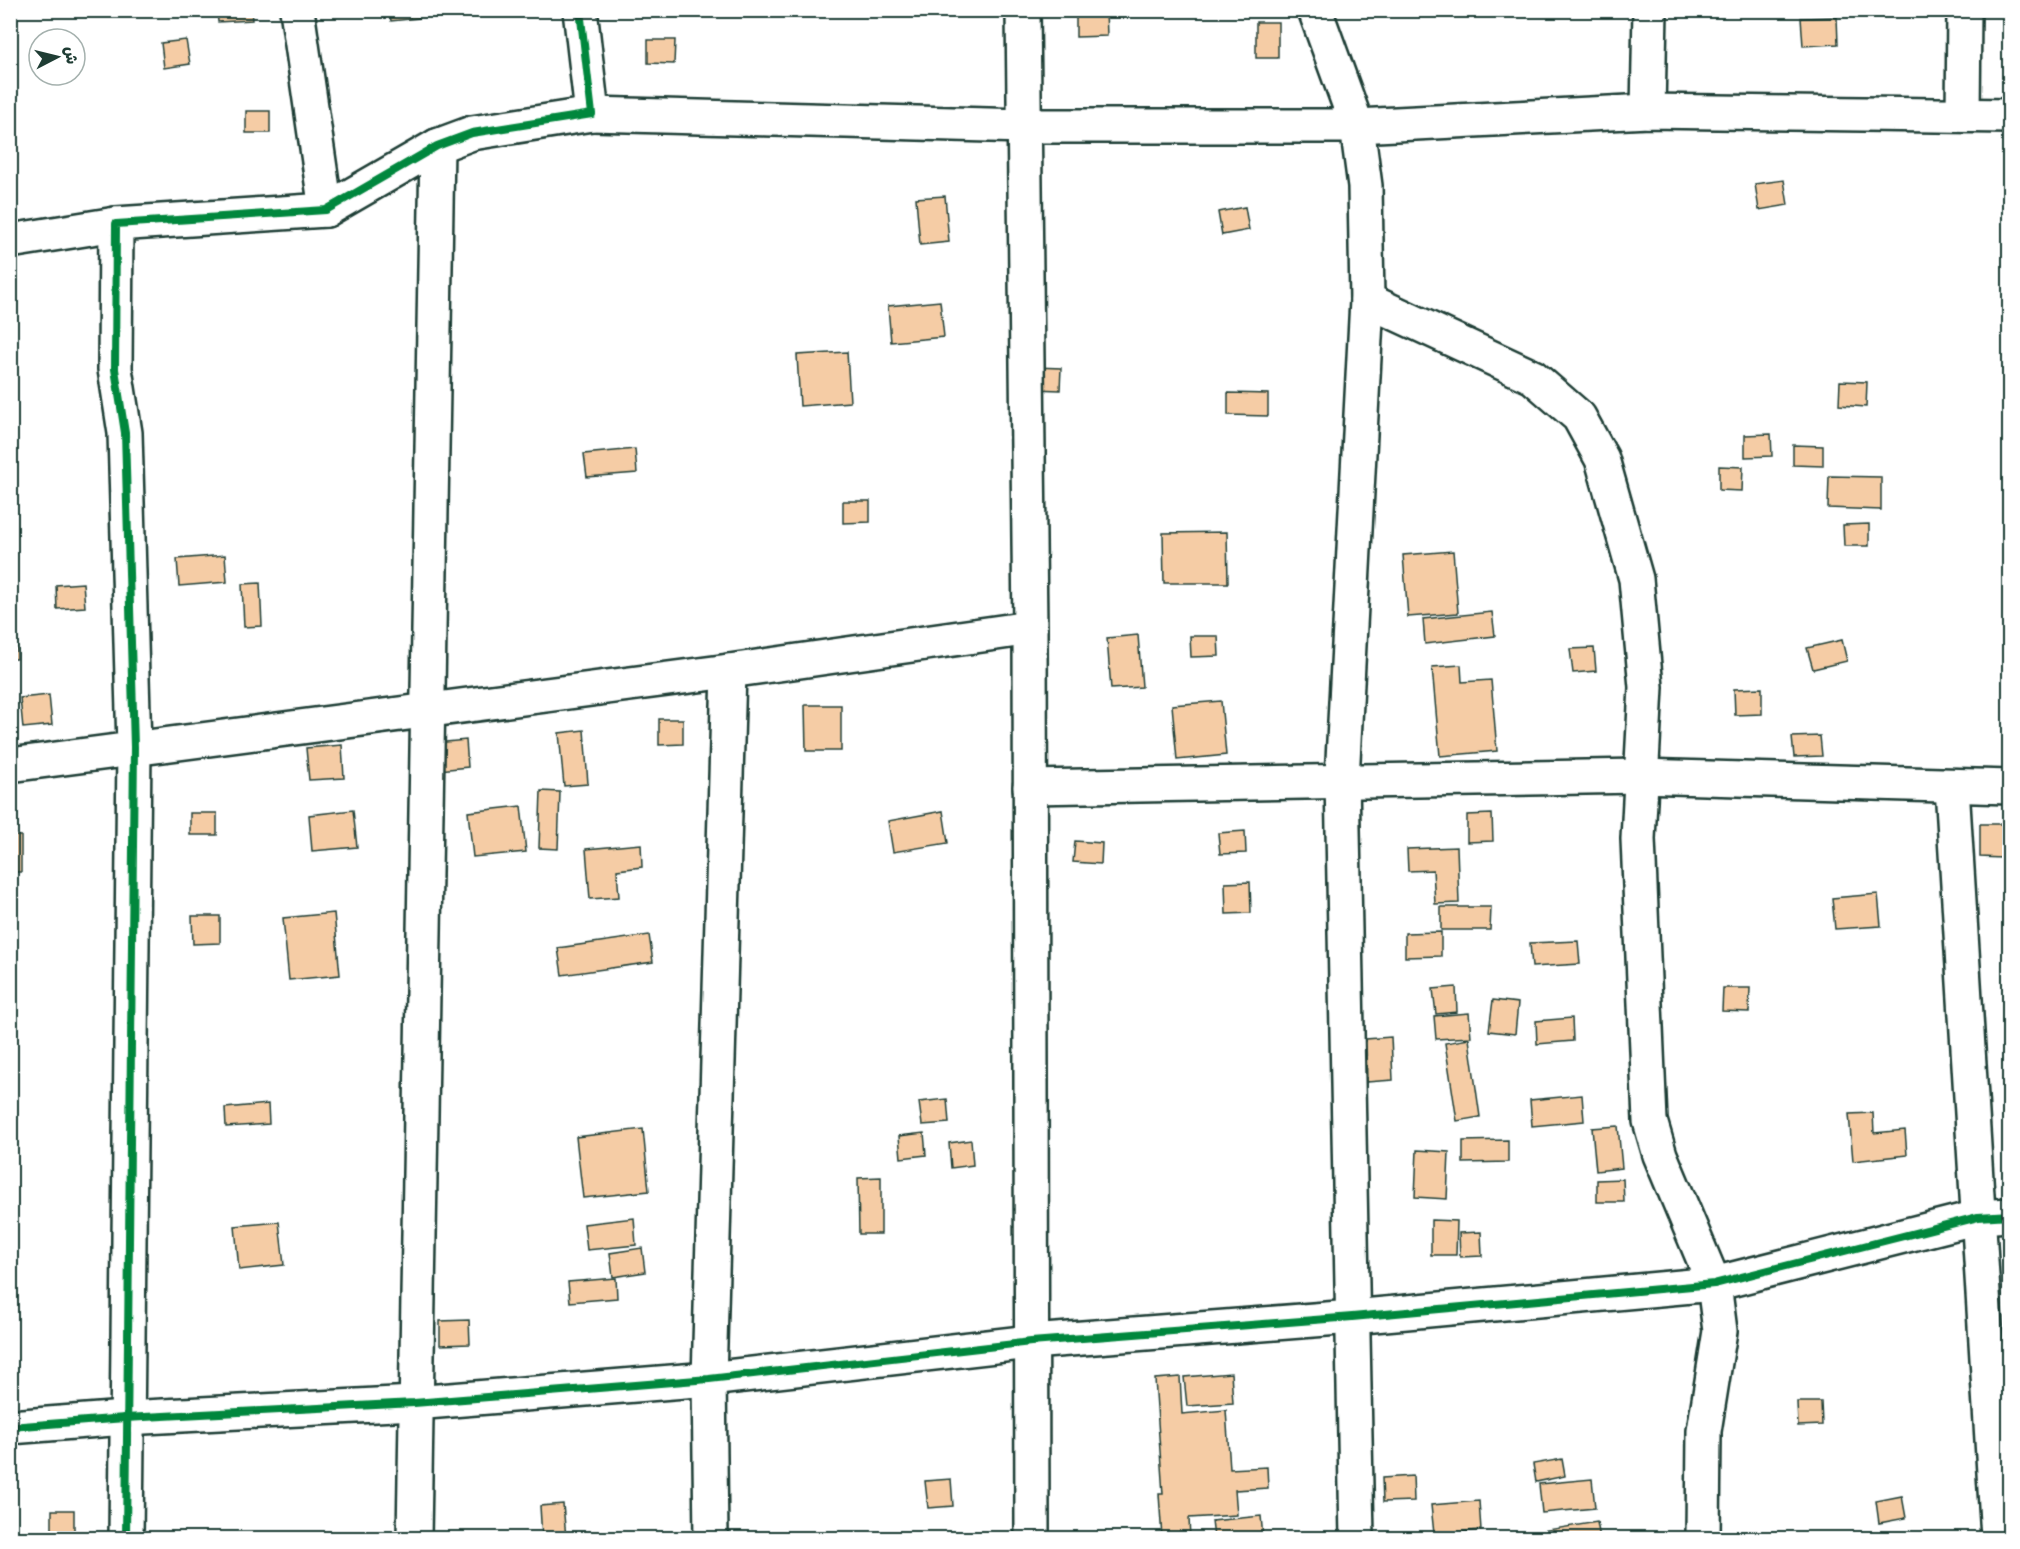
<svg xmlns="http://www.w3.org/2000/svg" width="2020" height="1549" viewBox="0 0 2020 1549" font-family="'Shantell Sans','Playpen Sans Arabic',sans-serif">
  <style>
    .building { fill: #f5cca5; stroke: #1f3d34; stroke-width: 1.5 }
    .lines { fill: none; stroke-linecap: round; stroke-linejoin: round }
    .street-casing { stroke: #1f3d34; stroke-width: 38 }
    .street { stroke: #fff; stroke-width: 33 }
    .cycleway-casing { stroke: #fff; stroke-width: 11 }
    .cycleway { stroke: #00873e; stroke-width: 8 }
  </style>
  <rect width="100%" height="100%" fill="#fff"/>
  <filter id="ink" filterUnits="userSpaceOnUse"><feTurbulence type="fractalNoise" baseFrequency=".0167" numOctaves="2"/><feDisplacementMap in="SourceGraphic" scale="12" xChannelSelector="R" yChannelSelector="G"/><feConvolveMatrix kernelMatrix="1 2 1 2 8 2 1 2 1" color-interpolation-filters="sRGB"/></filter>
  <g filter="url(#ink)">
    <g class="building">
      <polygon points="217,10 251,10 252,20 218,22"/>
      <polygon points="389,10 418,10 419,18 391,21"/>
      <polygon points="1076,10 1106,10 1107,36 1076,37"/>
      <polygon points="1837,17 1838,44 1803,46 1801,18"/>
      <rect x="1256" y="22" width="22" height="36"/>
      <polygon points="186,40 190,64 164,68 161,43"/>
      <polygon points="648,40 675,40 674,64 648,63"/>
      <rect x="246" y="111" width="24" height="22"/>
      <polygon points="1784,180 1788,205 1759,210 1755,184"/>
      <polygon points="945,196 949,242 920,245 916,198"/>
      <polygon points="1245,207 1249,230 1222,235 1218,212"/>
      <polygon points="940,301 944,337 891,342 888,306"/>
      <polygon points="847,352 850,402 800,406 797,355"/>
      <polygon points="2007,358 2010,358 2010,414 2009,414"/>
      <polygon points="1034,367 1061,368 1060,390 1033,389"/>
      <polygon points="1840,381 1867,382 1866,407 1839,405"/>
      <polygon points="1228,393 1268,394 1268,416 1228,415"/>
      <polygon points="1771,434 1772,456 1745,457 1745,435"/>
      <polygon points="1793,445 1823,446 1823,466 1793,465"/>
      <polygon points="635,449 637,473 587,477 584,454"/>
      <polygon points="1719,466 1743,467 1742,491 1719,490"/>
      <polygon points="1829,476 1881,477 1881,510 1828,508"/>
      <polygon points="843,501 870,501 870,522 843,523"/>
      <polygon points="1869,524 1869,546 1844,546 1843,525"/>
      <polygon points="1227,532 1228,583 1164,583 1163,533"/>
      <polygon points="1453,551 1458,613 1408,617 1403,555"/>
      <polygon points="225,555 227,582 179,586 177,559"/>
      <polygon points="83,583 85,607 57,609 56,585"/>
      <polygon points="260,583 262,626 244,627 242,584"/>
      <polygon points="1492,612 1495,636 1425,644 1423,619"/>
      <polygon points="10,616 16,616 17,659 10,659"/>
      <polygon points="1138,635 1142,687 1111,689 1107,638"/>
      <polygon points="1190,636 1218,636 1219,656 1191,657"/>
      <polygon points="1842,640 1847,661 1813,669 1807,648"/>
      <polygon points="1594,648 1596,671 1573,673 1570,649"/>
      <polygon points="1461,665 1462,682 1491,680 1497,751 1440,756 1432,667"/>
      <polygon points="1762,688 1762,714 1735,715 1734,689"/>
      <polygon points="49,695 52,725 23,728 20,698"/>
      <polygon points="1221,701 1226,755 1177,760 1172,705"/>
      <polygon points="805,705 841,705 841,751 806,751"/>
      <polygon points="659,719 683,719 683,744 659,745"/>
      <polygon points="584,730 588,784 564,786 559,733"/>
      <polygon points="1820,736 1822,756 1794,757 1792,737"/>
      <polygon points="466,740 468,767 439,770 436,743"/>
      <polygon points="342,745 344,778 309,780 306,748"/>
      <polygon points="541,791 560,792 558,849 539,848"/>
      <polygon points="521,806 526,852 473,857 468,812"/>
      <polygon points="353,810 357,847 312,851 309,815"/>
      <polygon points="943,811 948,843 893,852 888,821"/>
      <rect x="190" y="813" width="27" height="22"/>
      <polygon points="1492,814 1493,841 1467,842 1467,815"/>
      <polygon points="1980,824 2002,824 2002,858 1980,857"/>
      <polygon points="1245,831 1246,853 1220,854 1218,833"/>
      <rect x="10" y="836" width="11" height="36"/>
      <polygon points="1075,841 1102,843 1101,864 1073,862"/>
      <polygon points="641,844 642,867 617,870 619,897 590,899 586,849"/>
      <polygon points="1457,847 1459,903 1435,904 1433,870 1408,871 1407,849"/>
      <polygon points="1250,882 1251,913 1226,914 1225,883"/>
      <polygon points="1878,894 1881,926 1835,929 1832,898"/>
      <polygon points="1441,907 1491,907 1490,930 1441,930"/>
      <polygon points="334,913 340,975 289,980 283,918"/>
      <polygon points="192,916 220,916 220,943 193,944"/>
      <polygon points="1441,932 1441,956 1405,957 1405,933"/>
      <polygon points="649,935 653,962 562,975 558,948"/>
      <polygon points="1578,941 1580,964 1532,967 1530,943"/>
      <polygon points="1456,987 1457,1012 1436,1014 1433,989"/>
      <polygon points="1723,988 1750,988 1749,1012 1722,1011"/>
      <polygon points="1493,1000 1518,1003 1515,1034 1489,1031"/>
      <polygon points="1469,1013 1471,1037 1436,1039 1434,1016"/>
      <polygon points="1572,1018 1573,1041 1537,1044 1536,1021"/>
      <polygon points="1391,1037 1393,1080 1367,1082 1366,1039"/>
      <polygon points="1469,1039 1480,1117 1457,1121 1445,1043"/>
      <polygon points="1582,1095 1584,1121 1532,1126 1530,1100"/>
      <polygon points="947,1099 949,1123 922,1125 919,1102"/>
      <polygon points="268,1104 269,1124 226,1127 225,1108"/>
      <polygon points="1873,1113 1874,1133 1905,1130 1907,1155 1853,1161 1849,1114"/>
      <polygon points="1618,1126 1622,1168 1596,1171 1592,1128"/>
      <polygon points="643,1129 649,1191 583,1198 576,1137"/>
      <polygon points="924,1133 926,1155 901,1158 899,1136"/>
      <polygon points="971,1140 973,1165 951,1168 949,1143"/>
      <polygon points="1508,1140 1508,1162 1463,1163 1463,1141"/>
      <polygon points="1417,1150 1449,1152 1447,1199 1415,1197"/>
      <polygon points="881,1177 881,1234 859,1234 858,1178"/>
      <polygon points="1623,1179 1624,1202 1597,1202 1597,1180"/>
      <polygon points="634,1218 636,1245 587,1250 584,1224"/>
      <polygon points="1431,1220 1457,1221 1456,1255 1431,1255"/>
      <polygon points="279,1222 284,1265 239,1270 235,1226"/>
      <polygon points="1481,1232 1482,1256 1460,1257 1459,1233"/>
      <polygon points="642,1248 645,1272 613,1277 610,1253"/>
      <polygon points="616,1278 617,1298 570,1302 568,1282"/>
      <polygon points="469,1320 470,1344 440,1345 440,1321"/>
      <polygon points="1231,1373 1233,1403 1187,1406 1184,1377"/>
      <polygon points="1180,1377 1182,1414 1226,1410 1230,1469 1267,1467 1268,1488 1235,1490 1237,1515 1189,1518 1190,1538 1162,1538 1159,1494 1163,1494 1155,1379"/>
      <polygon points="1797,1402 1821,1402 1822,1425 1798,1426"/>
      <polygon points="1562,1459 1565,1476 1536,1482 1533,1464"/>
      <polygon points="1413,1476 1414,1501 1383,1502 1382,1478"/>
      <polygon points="951,1479 953,1506 928,1508 925,1481"/>
      <polygon points="1592,1479 1595,1508 1542,1513 1539,1484"/>
      <polygon points="1902,1496 1906,1518 1879,1523 1876,1501"/>
      <polygon points="1479,1501 1481,1530 1434,1534 1431,1505"/>
      <polygon points="563,1504 566,1538 542,1538 540,1506"/>
      <polygon points="52,1510 74,1510 74,1537 52,1538"/>
      <polygon points="1261,1516 1263,1538 1214,1538 1212,1521"/>
      <polygon points="1597,1522 1600,1538 1536,1538 1535,1532"/>
    </g>
    <g class="lines">
      <defs>
        <g id="street">
          <polyline points="297,10 326,210"/>
          <polyline points="1023,10 1030,628 1032,1538"/>
          <polyline points="1315,10 1357,126 1365,186 1367,300 1342,779 1357,1538"/>
          <polyline points="1648,111 1650,10"/>
          <polyline points="592,114 1026,126 1357,126 1648,111 2010,116"/>
          <polyline points="1963,115 1964,10"/>
          <polyline points="10,241 116,224"/>
          <polyline points="1367,300 1533,377 1579,417 1602,459 1636,579 1646,687 1638,839 1650,1121 1660,1155 1714,1284 1720,1331 1704,1431 1703,1538"/>
          <polyline points="10,765 729,671 1030,628"/>
          <polyline points="1030,787 1640,776 2010,787"/>
          <polyline points="1952,787 1998,1538"/>
          <polyline points="10,1427 125,1418 414,1403 709,1379 1031,1342 1352,1317 1714,1284 1978,1217 2010,1215"/>
          <polyline points="126,1538 134,747 125,433 115,369 116,224 326,210 437,146 472,133 592,114 580,10"/>
          <polyline points="414,1538 437,146"/>
          <polyline points="711,1538 709,1379 729,671"/>
        </g>
      </defs>
      <use href="#street" class="street-casing"/>
      <use href="#street" class="street"/>
      <defs>
        <g id="cycleway">
          <polyline points="10,1427 125,1418 414,1403 709,1379 1031,1342 1352,1317 1714,1284 1978,1217 2010,1215"/>
          <polyline points="126,1538 134,747 125,433 115,369 116,224 326,210 437,146 472,133 592,114 580,10"/>
        </g>
      </defs>
      <use href="#cycleway" class="cycleway-casing"/>
      <use href="#cycleway" class="cycleway"/>
    </g>
  </g>
  <rect width="2020" height="1549" fill="none" stroke="#fff" stroke-width="36"/>
  <rect x="18" y="18" width="1984" height="1513" fill="none" stroke="#1f3d34" stroke-width="2" filter="url(#ink)"/>
  <g transform="translate(57 57) rotate(83)"><circle r="28" fill="#ffffff" stroke="#a5b1ae" stroke-width="1.5"/>
  <path d="M0-4.5L10 22L0 15L-10 22Z" fill="#1f3d34"/>
  <text y="-9" font-size="16" font-weight="bold" text-anchor="middle" fill="#1f3d34">ش</text>
  </g>
</svg>
